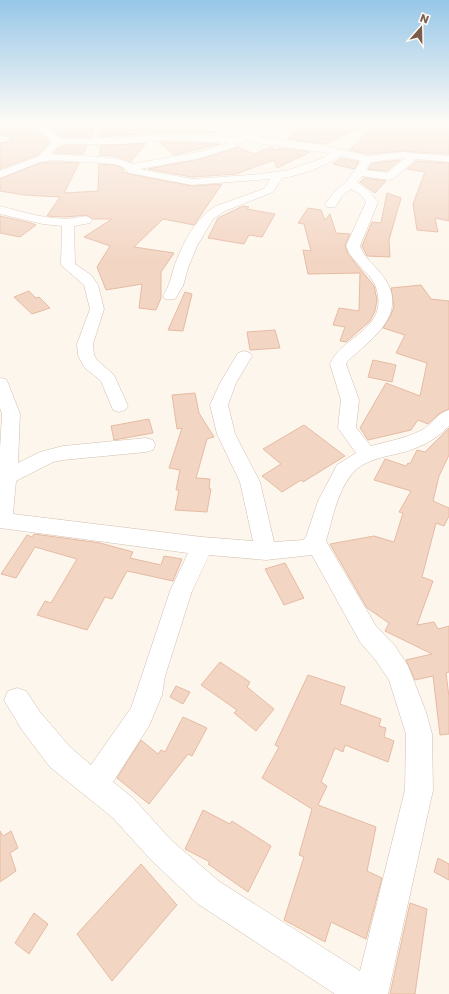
<svg xmlns="http://www.w3.org/2000/svg" width="449" height="994" viewBox="0 0 449 994" font-family="Poppins,sans-serif">
  <style>
    .building { fill: #f3d5c3; stroke: #e6bba3 }
    .lines { fill: none; stroke-linecap: round; stroke-linejoin: round }
    .street-casing { stroke: #d1beb0; stroke-width: 1 }
    .street { fill: #fff; fill-rule: evenodd }
  </style>
  <rect width="100%" height="100%" fill="#fdf6ec"/>
  <g class="building">
    <polygon points="0,122 22,122 31,125 50,142 38,155 0,169 0,143 9,142 11,140 9,136 0,135"/>
    <polygon points="54,122 62,122 78,131 82,128 95,130 92,137 61,137 46,124"/>
    <polygon points="102,122 173,122 217,133 166,132 100,137"/>
    <polygon points="305,122 372,122 326,144 288,139"/>
    <polygon points="379,122 437,122 449,125 449,154 403,151 368,154 349,150"/>
    <polygon points="159,142 166,142 220,144 174,155"/>
    <polygon points="146,143 131,162 116,156 100,155 100,146"/>
    <polygon points="65,146 87,146 83,154 54,153 58,148"/>
    <polygon points="238,147 254,154 270,147 277,150 279,148 310,152 277,168 274,160 236,174 192,177 148,169 201,159"/>
    <polygon points="341,158 359,162 354,169 333,164"/>
    <polygon points="400,160 387,171 368,169 372,163"/>
    <polygon points="416,161 449,163 449,221 435,218 438,232 417,230 413,204 425,172 407,169"/>
    <polygon points="53,162 79,163 64,193 98,191 99,164 115,165 122,168 124,170 122,173 126,172 129,174 192,186 222,184 194,225 163,219 134,247 174,253 161,272 161,298 156,310 139,308 142,284 106,290 97,267 110,246 84,237 112,219 93,219 87,215 65,217 47,216 60,197 24,195 0,191 0,179 40,163"/>
    <polygon points="364,178 386,181 375,193 360,182"/>
    <polygon points="387,193 401,198 389,240 390,257 367,256 362,246 372,222 381,223"/>
    <polygon points="243,206 249,207 247,209 275,214 262,237 249,235 244,244 208,238 218,218"/>
    <polygon points="308,208 321,210 325,220 330,214 336,233 350,234 345,245 348,254 374,286 377,300 375,311 370,321 346,342 340,341 345,327 333,325 339,308 359,311 360,273 308,274 303,250 311,251 304,224 298,223"/>
    <polygon points="0,216 31,223 36,225 20,237 0,233"/>
    <polygon points="421,285 431,299 449,301 449,409 440,413 428,424 418,420 411,430 368,440 360,428 386,383 420,396 427,363 396,353 405,335 383,328 391,315 394,306 391,288"/>
    <polygon points="29,291 36,298 39,297 50,308 32,314 14,297"/>
    <polygon points="185,292 192,294 183,331 168,330"/>
    <polygon points="275,330 280,348 250,350 247,332"/>
    <polygon points="373,360 396,365 392,382 368,377"/>
    <polygon points="195,393 199,413 214,437 207,439 196,478 210,479 209,489 211,489 207,512 175,510 179,490 176,490 180,470 169,468 182,428 177,429 172,395"/>
    <polygon points="149,419 153,433 114,440 111,426"/>
    <polygon points="304,425 345,456 303,482 301,480 282,492 262,476 281,464 263,449"/>
    <polygon points="449,428 449,455 439,476 433,501 449,508 449,516 444,526 436,523 422,577 433,581 417,625 434,622 438,629 449,626 449,672 446,673 449,697 449,734 440,735 433,676 415,680 406,660 432,654 385,631 389,623 367,608 330,544 374,536 394,542 403,513 399,512 411,491 374,480 385,459 406,466 408,463 410,464 417,450 425,452"/>
    <polygon points="34,534 100,543 133,552 130,558 161,565 164,556 182,559 173,581 127,571 112,599 105,597 87,630 37,615 45,601 51,603 77,559 35,547 16,578 1,574 27,535 32,537"/>
    <polygon points="285,563 304,598 284,605 265,569"/>
    <polygon points="220,662 250,682 247,687 274,709 256,731 234,713 237,710 201,685"/>
    <polygon points="308,675 345,687 340,704 381,719 379,726 386,728 384,737 394,741 388,762 345,745 343,752 335,748 321,782 327,786 318,805 376,827 367,871 382,878 366,939 331,922 325,942 284,920 304,857 299,855 312,809 262,778 279,747 275,745"/>
    <polygon points="176,686 190,692 183,704 170,697"/>
    <polygon points="183,717 207,728 192,756 188,754 149,804 117,778 141,740 158,754 161,750 165,752"/>
    <polygon points="203,810 230,824 232,821 271,846 248,892 208,864 210,862 185,849"/>
    <polygon points="0,831 3,836 11,831 18,848 10,853 16,871 0,882"/>
    <polygon points="438,858 449,864 449,880 434,872"/>
    <polygon points="141,864 177,905 112,981 77,934"/>
    <polygon points="410,903 427,909 415,994 390,994"/>
    <polygon points="34,913 48,924 29,954 15,943"/>
  </g>
  <g class="lines">
    <defs>
      <g id="street">
        <path d="M30 122H41L60 139 122 138 166 134 241 137 203 122H218L264 138 318 144 368 156 403 152 449 156V162L416 159 393 179 389 180 362 176 357 182 368 190 378 202 360 246C366 262 382 270 389 286 401 314 378 334 359 351 355 355 348 359 346 364L359 400 356 428 371 446C388 441 405 439 422 430 432 425 437 413 449 410V426C438 437 427 444 413 449 393 457 366 456 351 475 337 493 332 520 326 541L376 626 395 646 408 666 426 712 432 734 433 790 388 994H335L198 904 152 861 113 818 50 767 22 730 4 700 8 691 17 688 26 691 40 712 70 747 91 765 131 708 170 591 188 553 0 528V449L2 414 0 408V378L6 379 8 383 20 414 18 463 40 452 63 446 146 438 153 440 155 445 153 450 146 452 63 460 53 462 16 481 13 514 202 537 253 541 240 482 217 434 210 405 220 383 238 353 244 351 250 353 252 356 236 383 228 405 235 434 260 482 274 542 303 540 306 537 318 501 337 465 356 453 338 428 341 400 330 364C342 335 392 329 375 285 368 270 353 264 346 246L366 202 360 194 351 189 343 195 335 207H327L325 204 335 191 347 181 361 161 341 156C323 167 302 175 282 178L273 192 225 211 213 219 197 246 188 268 183 286 175 299H165L163 296C169 287 171 278 174 267 182 245 195 218 216 206L258 191 265 188 270 179 192 185 129 173 123 167 115 164 53 160 40 162 0 178V171L39 156 52 142ZM246 139 263 144 330 153 321 159 289 170 262 174 192 179 140 169 201 158 236 147 237 145 236 143 246 142ZM166 140 229 143 199 152 132 164 116 158 51 154 57 147 65 144H122ZM405 158 387 173 366 170 371 162ZM209 555 266 560 312 555 360 642 377 662 389 680 406 734 405 790 360 971 220 882 172 841 133 798 113 782 149 726 162 695 165 676 192 591Z"/>
        <polygon points="0,136 9,137 10,139 9,141 0,142"/>
        <path d="M0 206C24 212 49 221 75 218 81 217 88 214 92 220L90 223 74 226 75 264 91 275 98 285 104 309 93 344 94 355 97 360 114 375 128 406 125 410 119 412 113 410 101 381 84 367 78 355 77 344 90 309 84 285 61 265 62 226 43 224 0 214Z"/>
      </g>
    </defs>
    <use href="#street" class="street-casing"/>
    <use href="#street" class="street"/>
  </g>
  <linearGradient id="sky" x2="0" y2="1"><stop stop-color="#97c7e8"/><stop offset="0.47" stop-color="#fefbf6"/><stop offset="1" stop-color="#fefbf6" stop-opacity="0"/></linearGradient>
  <rect width="449" height="261" fill="url(#sky)"/>
  <g transform="translate(421 28) rotate(20)" stroke="#fffaf3" stroke-width="3" paint-order="stroke">
  <path d="M0-3L7 15L0 10L-7 15Z" fill="#7a5c4d"/>
  <text y="-6" font-size="11" font-weight="bold" text-anchor="middle" fill="#7a5c4d">N</text>
  </g>
</svg>
